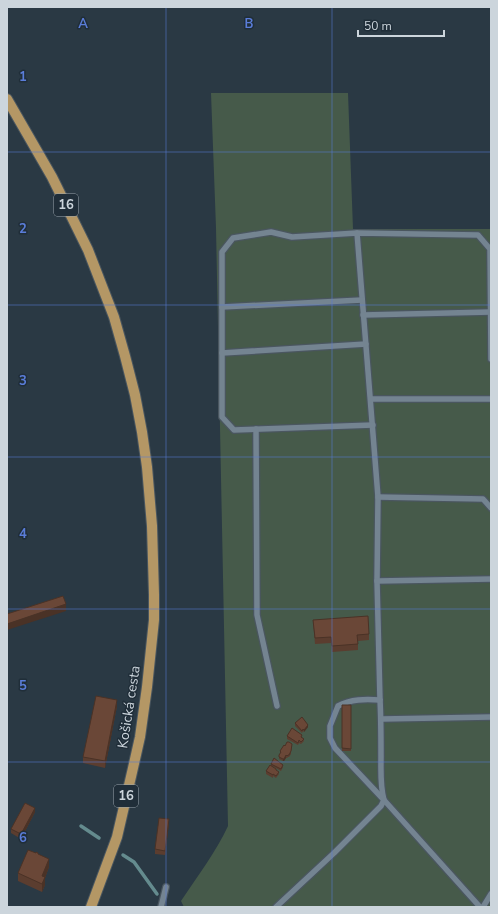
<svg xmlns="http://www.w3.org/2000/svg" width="498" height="914" viewBox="0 0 498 914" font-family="'Nunito Sans',sans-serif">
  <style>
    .green { fill: #465a4a }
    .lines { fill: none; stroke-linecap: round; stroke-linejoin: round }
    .stream { stroke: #648b8e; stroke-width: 3.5 }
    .lane-casing { stroke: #4a565f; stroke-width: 8 }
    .primary-casing { stroke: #4a565f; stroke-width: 12 }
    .lane { stroke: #748491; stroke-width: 5.5 }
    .primary { stroke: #b49765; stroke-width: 10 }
    .wall { fill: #5b3d2f }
    .shaded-wall { fill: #4a3226 }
    .building { fill: #6a4737; stroke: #4a3226 }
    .grid { fill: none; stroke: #5a7dd9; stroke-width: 1; stroke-opacity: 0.55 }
    .labels { text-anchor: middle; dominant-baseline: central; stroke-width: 3; stroke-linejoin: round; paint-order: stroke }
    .shield { fill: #202e39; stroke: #98a3ab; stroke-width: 1 }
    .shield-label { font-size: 13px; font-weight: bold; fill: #ccd5dc }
    .street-label { font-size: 14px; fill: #ccd5dc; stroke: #202e39 }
    .grid-label { font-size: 13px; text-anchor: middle; font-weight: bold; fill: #5a7dd9; stroke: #202e39; stroke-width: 3; stroke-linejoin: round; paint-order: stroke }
  </style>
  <rect width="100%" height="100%" fill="#2a3944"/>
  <path class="green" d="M211 93H348L353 229H491V907H184L181 901C197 877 216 852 228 826L216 228Z"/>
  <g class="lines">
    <g class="stream">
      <polyline points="81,826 99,838"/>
      <polyline points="123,855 134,862 157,894"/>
    </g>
    <defs>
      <g id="lane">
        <path d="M357 233 378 497 377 581 380 700C381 718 381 737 381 756 381 771 380 786 384 800L480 907"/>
        <polyline points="222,307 362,300"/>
        <polyline points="363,315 491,312"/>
        <polyline points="222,353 366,344"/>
        <polyline points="371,399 491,399"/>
        <polyline points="373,425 234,430 222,417 222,252 233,238 271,232 292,237 357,233 478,235 490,249 491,359"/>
        <polyline points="256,429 257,615 277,706"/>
        <polyline points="378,497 483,499 491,508"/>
        <polyline points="377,581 491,579"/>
        <polyline points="382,719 491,717"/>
        <polyline points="161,907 166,887"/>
        <path d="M276 907 334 853 381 806 384 800 335 748 330 738V726L338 706C351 699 365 699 380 700"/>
        <polyline points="483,907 491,894"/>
      </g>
      <polyline id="primary" points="7,99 52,177 88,250 114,317 125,356 135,395 142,432 147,467 152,526 154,595 154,620 147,687 140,737 133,768 117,837 91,907"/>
    </defs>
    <use href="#lane" class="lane-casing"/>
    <use href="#primary" class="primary-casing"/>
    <use href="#lane" class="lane"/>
    <use href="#primary" class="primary"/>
  </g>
  <g class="wall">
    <polygon points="313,620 369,634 369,640 358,641 358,650 332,652 331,643 315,644"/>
    <rect x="342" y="705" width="9" height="46"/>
    <polygon points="117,706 105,768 83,763 83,757"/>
    <polygon points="295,723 308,727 304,732 303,731 302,733 295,726"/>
    <polygon points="287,736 302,737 304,741 301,744 299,743 298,745 287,739"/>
    <polygon points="292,746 291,751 291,754 289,757 288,757 287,758 286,758 284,761 283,761 279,759 279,755 280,754 280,751"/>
    <polygon points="271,764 283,767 281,771 272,766 279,774 276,778 273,776 273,778 266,774 266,771 271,766"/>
    <polygon points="35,812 21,839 11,833 11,829"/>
    <polygon points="169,823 165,855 155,854 155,849"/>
    <polygon points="38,854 49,867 45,878 45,885 42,892 18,881 18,873"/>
  </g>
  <g class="shaded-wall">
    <polygon points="66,604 66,611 7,630 7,624"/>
    <polygon points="117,700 117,706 105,768 105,761"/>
    <polygon points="308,725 308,727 304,732 304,730"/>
    <polygon points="286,755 286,758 284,761 283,761 283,759"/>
    <polygon points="35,808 35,812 21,839 21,834"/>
    <polygon points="169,819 169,823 165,855 165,851"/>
    <polygon points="49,859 49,867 45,878 45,885 42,892 42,876"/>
  </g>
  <g class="building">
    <polygon points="63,596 66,604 7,624 7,614"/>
    <polygon points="368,616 369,634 357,635 358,644 332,646 331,637 315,638 313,620"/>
    <polygon points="96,696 117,700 105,761 83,757"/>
    <polygon points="342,705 351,705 351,749 342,748"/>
    <polygon points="302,717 308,725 304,730 303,729 302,731 295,723"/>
    <polygon points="292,728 302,735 301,737 304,739 301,742 299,740 298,743 287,736"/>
    <polygon points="287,742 289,742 292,744 291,751 289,755 288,755 287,756 286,755 284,759 283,759 279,757 279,755 281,752 280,751 284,745 285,746"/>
    <polygon points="274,758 283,765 281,769 271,764"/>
    <polygon points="270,765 276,769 276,770 279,772 276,776 273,774 273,775 266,771"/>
    <polygon points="25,803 35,808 21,834 11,829"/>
    <polygon points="159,818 169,819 165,851 155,849"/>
    <polygon points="28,850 36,853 36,852 38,853 38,854 49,859 42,876 45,877 42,884 18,873"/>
  </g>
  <path class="grid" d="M166 7V907M332 7V907M7 152H491M7 305H491M7 457H491M7 609H491M7 762H491"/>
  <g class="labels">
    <g class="shield">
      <rect x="54" y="194" width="24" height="22" rx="3"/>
      <rect x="114" y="785" width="24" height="22" rx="3"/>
    </g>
    <g class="shield-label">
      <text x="66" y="205">16</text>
      <text x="126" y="796">16</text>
    </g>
    <g class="street-label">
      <text transform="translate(129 707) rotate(-81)">Košická cesta</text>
    </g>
  </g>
  <g class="grid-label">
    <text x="83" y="28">A</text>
    <text x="249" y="28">B</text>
    <text x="23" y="81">1</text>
    <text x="23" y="233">2</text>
    <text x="23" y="385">3</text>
    <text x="23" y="538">4</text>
    <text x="23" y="690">5</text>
    <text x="23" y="842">6</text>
  </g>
  <rect width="498" height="914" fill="none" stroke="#ccd5dc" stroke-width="16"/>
  <path d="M358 30v6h86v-6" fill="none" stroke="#ccd5dc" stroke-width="2"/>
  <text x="364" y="30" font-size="12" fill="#ccd5dc" stroke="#202e39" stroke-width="3" paint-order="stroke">50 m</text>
</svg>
